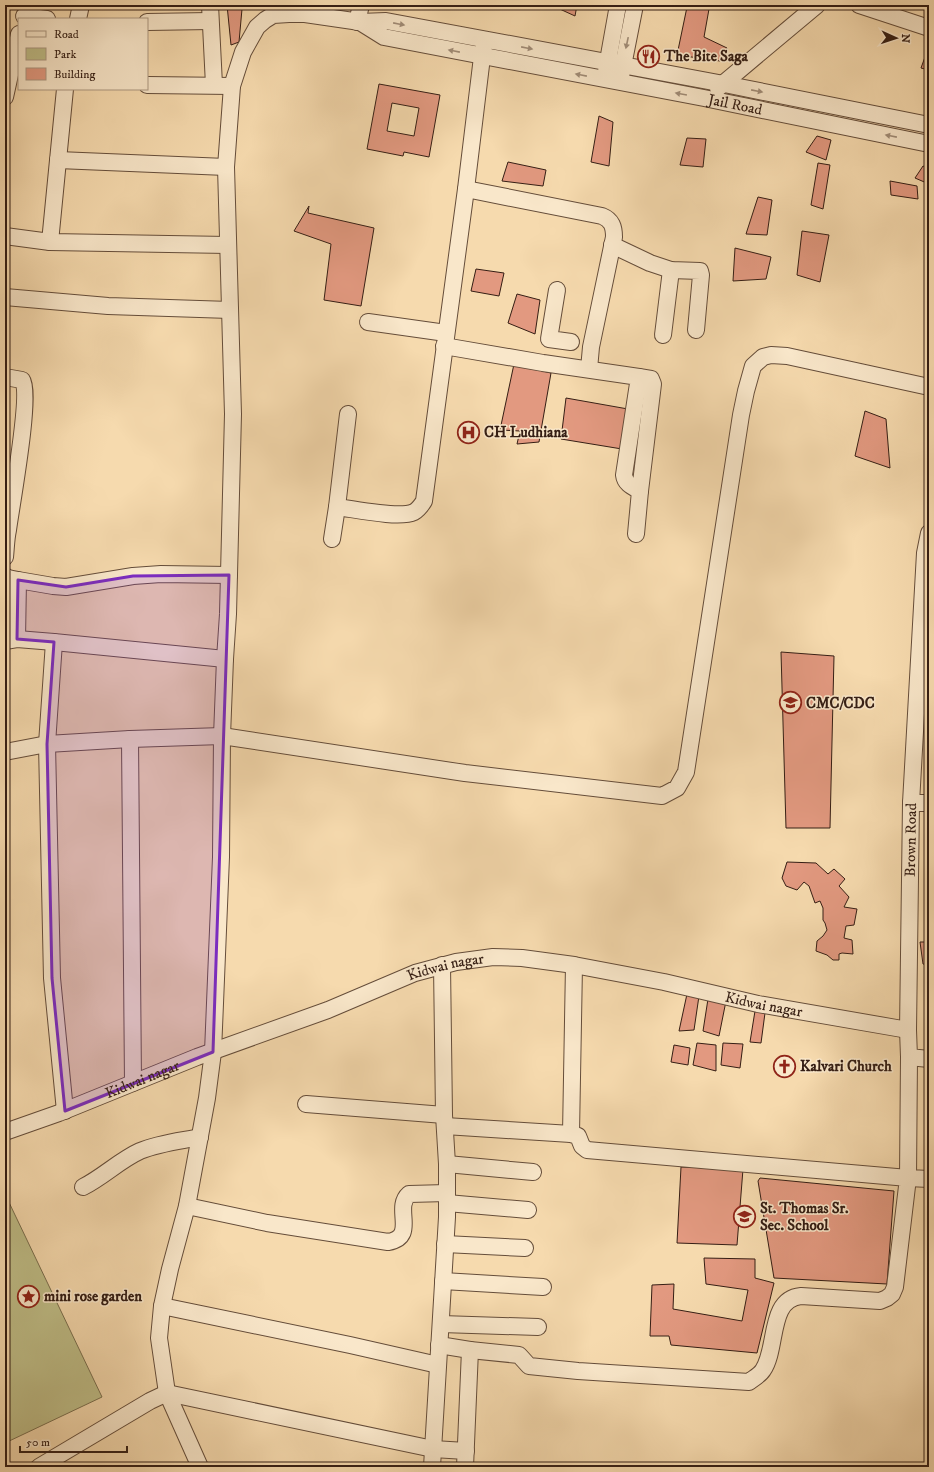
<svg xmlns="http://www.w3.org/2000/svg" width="934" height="1472" viewBox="0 0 934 1472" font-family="'IM FELL DW Pica',serif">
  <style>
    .green { fill: #bfbe88; stroke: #7a6e4e }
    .building { fill: #e29980; stroke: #351e14; fill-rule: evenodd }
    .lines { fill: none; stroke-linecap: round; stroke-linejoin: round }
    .minor-casing { stroke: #654d3a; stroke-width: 18 }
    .minor { stroke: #f9e7ca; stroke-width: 16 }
    .oneway { fill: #a18d78 }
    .marked { fill: #7b2cbf; fill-opacity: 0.2; stroke: #7b2cbf; stroke-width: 3; stroke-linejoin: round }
    .labels { text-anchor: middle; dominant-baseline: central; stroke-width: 3; stroke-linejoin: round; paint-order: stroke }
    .poi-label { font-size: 15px; font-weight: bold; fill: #351e14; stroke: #f9e7ca; text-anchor: start }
    .street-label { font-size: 15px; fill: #351e14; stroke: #f9e7ca }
  </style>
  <rect width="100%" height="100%" fill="#f6daae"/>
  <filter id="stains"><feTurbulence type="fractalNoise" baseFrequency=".005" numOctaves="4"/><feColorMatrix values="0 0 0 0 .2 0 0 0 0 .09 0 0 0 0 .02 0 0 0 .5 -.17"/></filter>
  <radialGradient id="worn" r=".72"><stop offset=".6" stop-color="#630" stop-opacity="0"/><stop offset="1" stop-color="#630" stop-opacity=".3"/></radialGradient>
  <polygon class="green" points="5,1194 102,1397 5,1443"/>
  <g class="building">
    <polygon points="227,5 252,5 252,7 242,9 239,42 231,45"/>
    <polygon points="551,5 577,5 575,16"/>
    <polygon points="687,7 709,9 704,37 727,48 720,61 677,55"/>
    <polygon points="929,46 929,70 921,68"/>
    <path d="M379 84 440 95 429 157 404 152 403 156 367 149ZM392 103 419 108 414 136 387 131Z"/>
    <polygon points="599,116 613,122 609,166 591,162"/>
    <polygon points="817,136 831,140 826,160 806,152"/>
    <polygon points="687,138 706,139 703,167 680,165"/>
    <polygon points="508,162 546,170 543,186 502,181"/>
    <polygon points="818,163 830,165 823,209 811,205"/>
    <polygon points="923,166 929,168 929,184 915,178"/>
    <polygon points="890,181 917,186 918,199 891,195"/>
    <polygon points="758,197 772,200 767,235 746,234"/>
    <polygon points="309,206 308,213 374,228 361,306 324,300 331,244 294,231"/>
    <polygon points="802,231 829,235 820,282 797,275"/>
    <polygon points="735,248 771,257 766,279 733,281"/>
    <polygon points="476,269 504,273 499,296 471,291"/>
    <polygon points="517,294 540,300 535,334 508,323"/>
    <polygon points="514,364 551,373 539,442 517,444 520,431 500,430"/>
    <polygon points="566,398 628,409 622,449 561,439"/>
    <polygon points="865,411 886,419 890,468 855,456"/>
    <polygon points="781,652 834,656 830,828 786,828"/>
    <polygon points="787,862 816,863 828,874 834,869 845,879 839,886 849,897 844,907 857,909 854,925 846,926 844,938 852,940 853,954 842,953 839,954 839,960 833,960 827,955 816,951 817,941 823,936 827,930 825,923 823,920 823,908 820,901 815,903 809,886 804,882 797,890 786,886 782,878"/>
    <polygon points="920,942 929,942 929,965 923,964"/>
    <polygon points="687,994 699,996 694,1030 679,1031"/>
    <polygon points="708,999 726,1001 719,1036 703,1031"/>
    <polygon points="755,1011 765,1013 761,1043 750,1042"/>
    <polygon points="697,1043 716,1045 716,1071 693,1065"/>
    <polygon points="723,1043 743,1044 740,1068 721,1065"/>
    <polygon points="674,1045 690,1048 688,1065 671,1062"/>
    <polygon points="681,1167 743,1169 737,1245 677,1243"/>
    <polygon points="760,1178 894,1191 887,1284 774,1278 758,1181"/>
    <polygon points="704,1258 755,1259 755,1278 774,1283 757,1353 671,1345 669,1336 650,1336 652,1285 674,1284 673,1309 742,1321 748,1290 706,1284"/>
  </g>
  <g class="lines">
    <defs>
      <g id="minor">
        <polyline points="210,5 214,85"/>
        <polyline points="859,5 929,28"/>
        <polyline points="24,16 47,19"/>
        <polyline points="78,19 81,5"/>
        <polyline points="147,22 210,21"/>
        <polyline points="357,22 361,5"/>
        <path id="s1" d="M360 22 384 37 704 98 929 144"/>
        <polyline points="606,72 618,5"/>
        <polyline points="621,76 635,5"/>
        <polyline points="147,85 232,86"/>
        <polyline points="718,88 817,5"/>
        <polyline points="65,89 50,242 228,245"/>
        <polyline points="5,97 19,34"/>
        <polyline points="58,160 226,167"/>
        <path d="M466 189 602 216C612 220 614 227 614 237L591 347 589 369"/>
        <polyline points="5,236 50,242"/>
        <polyline points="612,245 650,263 671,270 700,271 701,275 696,330"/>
        <polyline points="557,290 549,339 571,342"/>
        <polyline points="5,297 108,306 230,310"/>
        <polyline points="368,322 446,333"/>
        <polyline points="663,335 671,270"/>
        <path d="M444 346 543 363 639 377 624 475C625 484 633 487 640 491L636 534"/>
        <path d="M5 377 22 380C32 393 11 507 8 530 6 539 6 548 5 557"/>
        <polyline points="639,377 651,379 653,384 640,491"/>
        <path d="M348 414 337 507C354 509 399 519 414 512 419 509 421 506 424 501L466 189 482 57 485 40"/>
        <polyline points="929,533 925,553 911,803 908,1030 909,1057 929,1059"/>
        <polyline points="332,539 337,507"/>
        <polyline points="5,576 8,578 18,580 17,639"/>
        <polyline points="18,580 53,586 66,587 133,576 161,574 229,575"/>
        <polyline points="5,641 17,639 54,642 225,659"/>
        <polyline points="54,642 47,744 52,978 65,1111"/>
        <polyline points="130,739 133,1083"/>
        <polyline points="5,752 47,744 130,739 222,736 465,773 662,796 677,788 686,772 741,415 746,391 753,366 763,357 771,355 787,356 929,387"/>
        <polyline points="911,803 929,803"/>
        <polyline points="909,1057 908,1178 929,1179"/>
        <polyline points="306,1104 444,1115"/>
        <path d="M445 1126 571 1134 578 1136 582 1146 587 1150 908 1178 895 1287 892 1294 887 1298 880 1301 801 1296C768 1299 778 1348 763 1370 760 1375 754 1378 749 1382L578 1371 529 1366 519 1355 470 1350"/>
        <path id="s2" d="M5 1132 59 1113 197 1057 328 1010 415 973 456 962 493 957 522 958 574 965 664 982 758 1004 908 1030"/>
        <polyline points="571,1134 574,965"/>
        <polyline points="447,1164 533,1172"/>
        <path d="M83 1187C103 1177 120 1160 140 1151 159 1143 180 1141 200 1137"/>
        <polyline points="447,1203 528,1210"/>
        <path d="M187 1206 267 1223 388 1242C418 1237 393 1208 409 1194L447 1193"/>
        <polyline points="445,1244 525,1248"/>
        <polyline points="443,1281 543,1287"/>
        <polyline points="162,1306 350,1345 438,1365"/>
        <polyline points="441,1324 538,1327"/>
        <polyline points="439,1345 470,1350 465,1467"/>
        <polyline points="39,1467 150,1401 167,1393 433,1449 466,1451"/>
        <polyline points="200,1467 167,1393 159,1338 162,1306 170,1269 187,1206 207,1098 213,1052 221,857 222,736 225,659 228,614 233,414 226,167 232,86 243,52 257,27 265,20 273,15 289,14 305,14 360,22 386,21 724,84 929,125"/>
        <polyline points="432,1467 447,1217 447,1164 444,1115 442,965"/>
      </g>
    </defs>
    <use href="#minor" class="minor-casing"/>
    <use href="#minor" class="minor"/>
  </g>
  <defs><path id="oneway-solid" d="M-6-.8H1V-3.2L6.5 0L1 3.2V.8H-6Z"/></defs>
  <g class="oneway">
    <use href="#oneway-solid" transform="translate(399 24) rotate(11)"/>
    <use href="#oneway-solid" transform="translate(627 43) rotate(102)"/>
    <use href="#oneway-solid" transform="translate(527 48) rotate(11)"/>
    <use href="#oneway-solid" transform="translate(454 51) rotate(-169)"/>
    <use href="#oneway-solid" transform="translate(581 75) rotate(-169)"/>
    <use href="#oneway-solid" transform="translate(757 91) rotate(11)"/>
    <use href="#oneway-solid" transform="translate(681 94) rotate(-170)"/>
    <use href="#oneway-solid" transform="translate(891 136) rotate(-169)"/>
  </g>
  <path class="marked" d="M229 575 213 1052 65 1111 52 978 47 744 54 642 17 639 18 580 66 587 133 576Z"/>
  <defs>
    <symbol id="restaurant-ring" viewBox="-11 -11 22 22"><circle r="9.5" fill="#f9e7ca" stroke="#8f2418" stroke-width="1.5"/><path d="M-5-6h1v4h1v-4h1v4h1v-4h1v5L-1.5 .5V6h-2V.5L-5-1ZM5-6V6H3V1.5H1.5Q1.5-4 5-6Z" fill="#8f2418"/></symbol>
    <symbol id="hospital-ring" viewBox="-11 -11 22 22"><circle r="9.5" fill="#f9e7ca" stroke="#8f2418" stroke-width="1.5"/><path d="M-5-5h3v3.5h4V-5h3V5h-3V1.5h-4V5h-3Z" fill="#8f2418"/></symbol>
    <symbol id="university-ring" viewBox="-11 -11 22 22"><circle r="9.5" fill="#f9e7ca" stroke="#8f2418" stroke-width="1.5"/><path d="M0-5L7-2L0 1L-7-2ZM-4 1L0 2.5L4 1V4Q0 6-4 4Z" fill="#8f2418"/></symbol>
    <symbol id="church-ring" viewBox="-11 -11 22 22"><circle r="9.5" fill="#f9e7ca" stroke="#8f2418" stroke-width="1.5"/><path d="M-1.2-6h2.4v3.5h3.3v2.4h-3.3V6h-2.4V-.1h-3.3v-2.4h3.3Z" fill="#8f2418"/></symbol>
    <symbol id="school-ring" viewBox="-11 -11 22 22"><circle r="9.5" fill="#f9e7ca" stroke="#8f2418" stroke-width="1.5"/><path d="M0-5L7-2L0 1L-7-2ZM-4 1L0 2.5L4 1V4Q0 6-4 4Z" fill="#8f2418"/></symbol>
    <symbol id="sight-ring" viewBox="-11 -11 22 22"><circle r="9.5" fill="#f9e7ca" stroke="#8f2418" stroke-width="1.5"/><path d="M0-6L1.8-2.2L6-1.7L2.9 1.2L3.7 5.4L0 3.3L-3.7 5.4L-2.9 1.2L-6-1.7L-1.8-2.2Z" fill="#8f2418"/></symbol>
  </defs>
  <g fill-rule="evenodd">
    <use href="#restaurant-ring" x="636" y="44" width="25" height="25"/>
    <use href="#hospital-ring" x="456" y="420" width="25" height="25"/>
    <use href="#university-ring" x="778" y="690" width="25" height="25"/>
    <use href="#church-ring" x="772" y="1054" width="25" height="25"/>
    <use href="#school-ring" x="732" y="1204" width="25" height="25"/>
    <use href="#sight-ring" x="16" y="1284" width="25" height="25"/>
  </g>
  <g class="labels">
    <g class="poi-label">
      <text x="664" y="56">The Bite Saga</text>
      <text x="484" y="432">CH Ludhiana</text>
      <text x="806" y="703">CMC/CDC</text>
      <text x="800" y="1066">Kalvari Church</text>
      <text x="760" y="1208">St. Thomas Sr.<tspan x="760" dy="17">Sec. School</tspan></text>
      <text x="44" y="1296">mini rose garden</text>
    </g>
    <g class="street-label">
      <text stroke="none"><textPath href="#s1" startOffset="386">Jail Road</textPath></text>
      <text transform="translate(911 840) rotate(-89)">Brown Road</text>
      <text stroke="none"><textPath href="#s2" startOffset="471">Kidwai nagar</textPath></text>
      <text stroke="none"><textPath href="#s2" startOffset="795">Kidwai nagar</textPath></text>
      <text stroke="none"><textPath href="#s2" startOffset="147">Kidwai nagar</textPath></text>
    </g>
  </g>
  <rect width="934" height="1472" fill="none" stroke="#f6daae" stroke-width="20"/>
  <rect x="6" y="6" width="922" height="1460" fill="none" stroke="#351e14" stroke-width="2"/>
  <rect x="10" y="10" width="914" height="1452" fill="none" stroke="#351e14"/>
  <rect x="18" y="18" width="130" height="72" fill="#f9e7ca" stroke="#ab9781"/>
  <rect x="26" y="31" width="20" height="6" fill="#f9e7ca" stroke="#ab9781"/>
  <text x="54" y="38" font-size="12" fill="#351e14">Road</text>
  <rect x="26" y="48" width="20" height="12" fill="#bfbe88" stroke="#ab9781"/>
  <text x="54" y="58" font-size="12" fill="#351e14">Park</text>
  <rect x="26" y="68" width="20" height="12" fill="#e29980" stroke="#ab9781"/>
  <text x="54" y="78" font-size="12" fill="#351e14">Building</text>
  <g transform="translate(896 38) rotate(93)" stroke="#f9e7ca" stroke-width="3" paint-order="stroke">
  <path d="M0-3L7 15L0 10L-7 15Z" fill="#351e14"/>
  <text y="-6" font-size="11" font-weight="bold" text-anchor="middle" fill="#351e14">N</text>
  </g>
  <path d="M20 1446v6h107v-6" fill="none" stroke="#351e14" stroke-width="2"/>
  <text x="26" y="1446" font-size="12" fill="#351e14" stroke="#f9e7ca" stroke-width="3" paint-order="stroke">50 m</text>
  <rect width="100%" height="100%" filter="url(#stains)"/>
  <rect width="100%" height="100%" fill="url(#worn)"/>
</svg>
